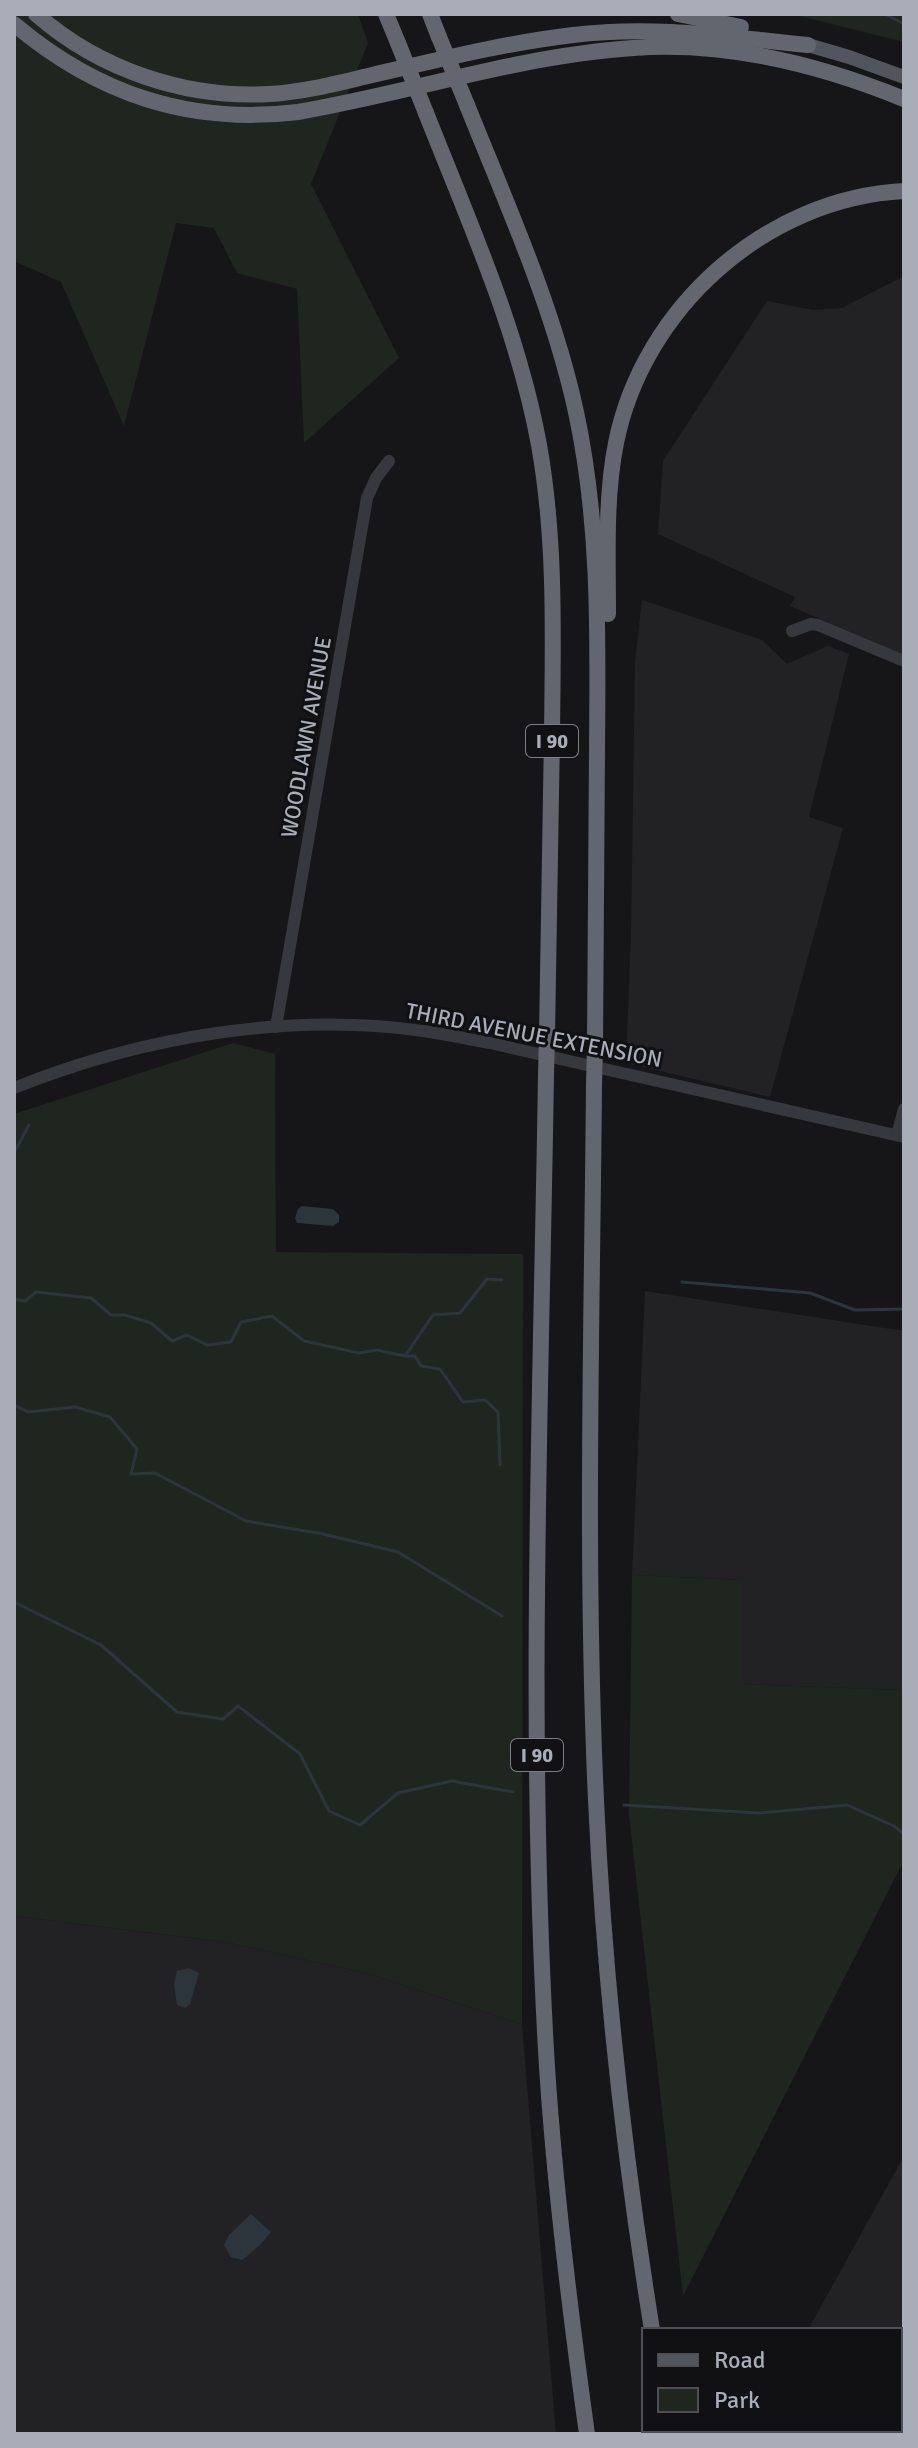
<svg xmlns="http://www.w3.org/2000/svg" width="918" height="2448" viewBox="0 0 918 2448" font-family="Signika,sans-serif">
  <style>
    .built { fill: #222225 }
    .green { fill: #1e261f }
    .water { fill: #2c353c }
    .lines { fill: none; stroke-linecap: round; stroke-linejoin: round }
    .stream { stroke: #2c353c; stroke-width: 3 }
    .minor { stroke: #37383d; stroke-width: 12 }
    .major { stroke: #53555c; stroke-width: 14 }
    .highway { stroke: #63666e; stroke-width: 16 }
    .highway-bridge { stroke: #63666e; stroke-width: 16 }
    .labels { text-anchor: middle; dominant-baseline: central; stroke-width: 6; stroke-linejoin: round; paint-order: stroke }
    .shield { fill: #111113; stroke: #7b7e86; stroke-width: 2 }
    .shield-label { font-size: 20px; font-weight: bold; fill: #a8adb8 }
    .street-label { font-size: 22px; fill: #a8adb8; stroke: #111113 }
  </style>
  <rect width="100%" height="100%" fill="#161618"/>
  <g class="built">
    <polygon points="904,276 904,655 790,606 795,597 658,534 663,461 767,301 813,310 842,308"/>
    <polygon points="642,600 762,640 787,664 828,646 849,654 809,817 843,828 770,1097 626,1063 631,935 635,662"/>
    <polygon points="645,1291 904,1331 904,1638 901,1690 742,1684 741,1580 632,1575"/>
    <polygon points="14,1916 226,1942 366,1973 522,2024 556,2434 14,2434"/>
    <polygon points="904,2156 904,2434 793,2434 793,2430 900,2430 900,2330 808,2330"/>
  </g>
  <g class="green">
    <polygon points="14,14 358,14 368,43 311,184 399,358 304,443 297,289 237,273 214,228 176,223 124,426 61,282 14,261"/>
    <polygon points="792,14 904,14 904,44 900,41"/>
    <polygon points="233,1043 275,1054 276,1252 523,1254 522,2024 366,1973 226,1942 14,1916 14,1114"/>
    <polygon points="632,1575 742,1580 742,1684 900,1690 904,1638 904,1860 683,2296 629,1815"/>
  </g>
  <g class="water">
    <polygon points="302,1206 333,1209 339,1215 339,1222 333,1226 297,1223 295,1218 298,1209"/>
    <polygon points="189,1968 199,1973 190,2004 185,2008 177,2005 174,1984 177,1971"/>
    <polygon points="251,2214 271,2232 259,2246 242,2260 231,2257 224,2245 229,2235"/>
  </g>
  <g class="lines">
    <g class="stream">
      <polyline points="885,14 904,24"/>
      <polyline points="14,1153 29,1125"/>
      <polyline points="682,1282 810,1293 855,1310 904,1309"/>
      <polyline points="14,1299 25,1301 36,1292 91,1298 111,1315 125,1315 151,1323 172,1341 187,1335 207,1345 231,1342 241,1322 272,1316 304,1341 359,1353 377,1350 405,1356 433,1315 460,1313 487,1279 502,1280"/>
      <polyline points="405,1356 415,1356 421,1366 440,1369 463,1402 485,1400 498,1412 500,1465"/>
      <polyline points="14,1405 28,1412 75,1407 110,1417 137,1449 131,1474 155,1473 246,1521 323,1534 398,1552 502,1616"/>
      <polyline points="14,1602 101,1645 177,1712 223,1719 238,1706 300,1754 329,1811 360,1825 398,1793 452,1781 513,1792"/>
      <polyline points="624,1805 758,1813 847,1805 894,1826 904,1834"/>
    </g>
    <g class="minor">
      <polyline points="792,631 811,624 818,625 904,661"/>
      <polyline points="276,1027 367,498 376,478 389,461"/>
      <path d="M14 1088C141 1037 286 1012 423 1031 445 1034 467 1039 490 1043L904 1137"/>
      <polyline points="897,1135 904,1109"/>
    </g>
    <polyline class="major" points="808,45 849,57 904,77"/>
    <g class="highway">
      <path d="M36 14C100 70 186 99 270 94 305 92 338 83 372 75 438 60 505 43 573 35 655 25 727 37 808 45"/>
      <polyline points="386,14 398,43"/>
      <polyline points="430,14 439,37"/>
      <polyline points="678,14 741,27"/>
      <path d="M14 24C97 94 189 125 298 112 415 92 530 52 650 47 738 44 823 66 904 99"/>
      <path d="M467 105C507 205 553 306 576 412 600 523 598 637 597 750 596 849 595 948 595 1046"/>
      <path d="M426 113C469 222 518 330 539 445 556 540 553 638 552 734 550 835 549 936 547 1036"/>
      <path d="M608 614C608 557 605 498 616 443 643 308 766 198 904 191"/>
      <path d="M546 1075C541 1405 527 1737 547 2067 555 2190 570 2312 587 2434"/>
      <path d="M594 1085C592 1324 585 1562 596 1800 604 1977 624 2155 652 2330"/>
      <polyline points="669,2430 669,2434"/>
    </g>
    <g class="highway-bridge">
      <polyline points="439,37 467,105"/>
      <polyline points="398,43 426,113"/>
      <polyline points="546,1075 547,1036"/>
      <polyline points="594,1085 595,1046"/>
    </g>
  </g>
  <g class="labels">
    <g class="shield">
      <rect x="526" y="725" width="52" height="32" rx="6"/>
      <rect x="511" y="1739" width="52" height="32" rx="6"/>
    </g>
    <g class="shield-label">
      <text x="552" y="741">I 90</text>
      <text x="537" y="1755">I 90</text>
    </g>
    <g class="street-label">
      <text transform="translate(306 737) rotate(-80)">WOODLAWN AVENUE</text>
      <text transform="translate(534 1035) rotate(11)">THIRD AVENUE EXTENSION</text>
    </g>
  </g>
  <rect width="918" height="2448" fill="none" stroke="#a8adb8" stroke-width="32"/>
  <rect x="642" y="2328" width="260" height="104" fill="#111113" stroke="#4d4f55" stroke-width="2"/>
  <rect x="658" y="2354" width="40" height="12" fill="#53555c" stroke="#4d4f55" stroke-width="2"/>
  <text x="714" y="2368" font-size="24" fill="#a8adb8">Road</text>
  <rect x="658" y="2388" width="40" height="24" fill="#1e261f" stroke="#4d4f55" stroke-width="2"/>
  <text x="714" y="2408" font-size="24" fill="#a8adb8">Park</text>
</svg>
